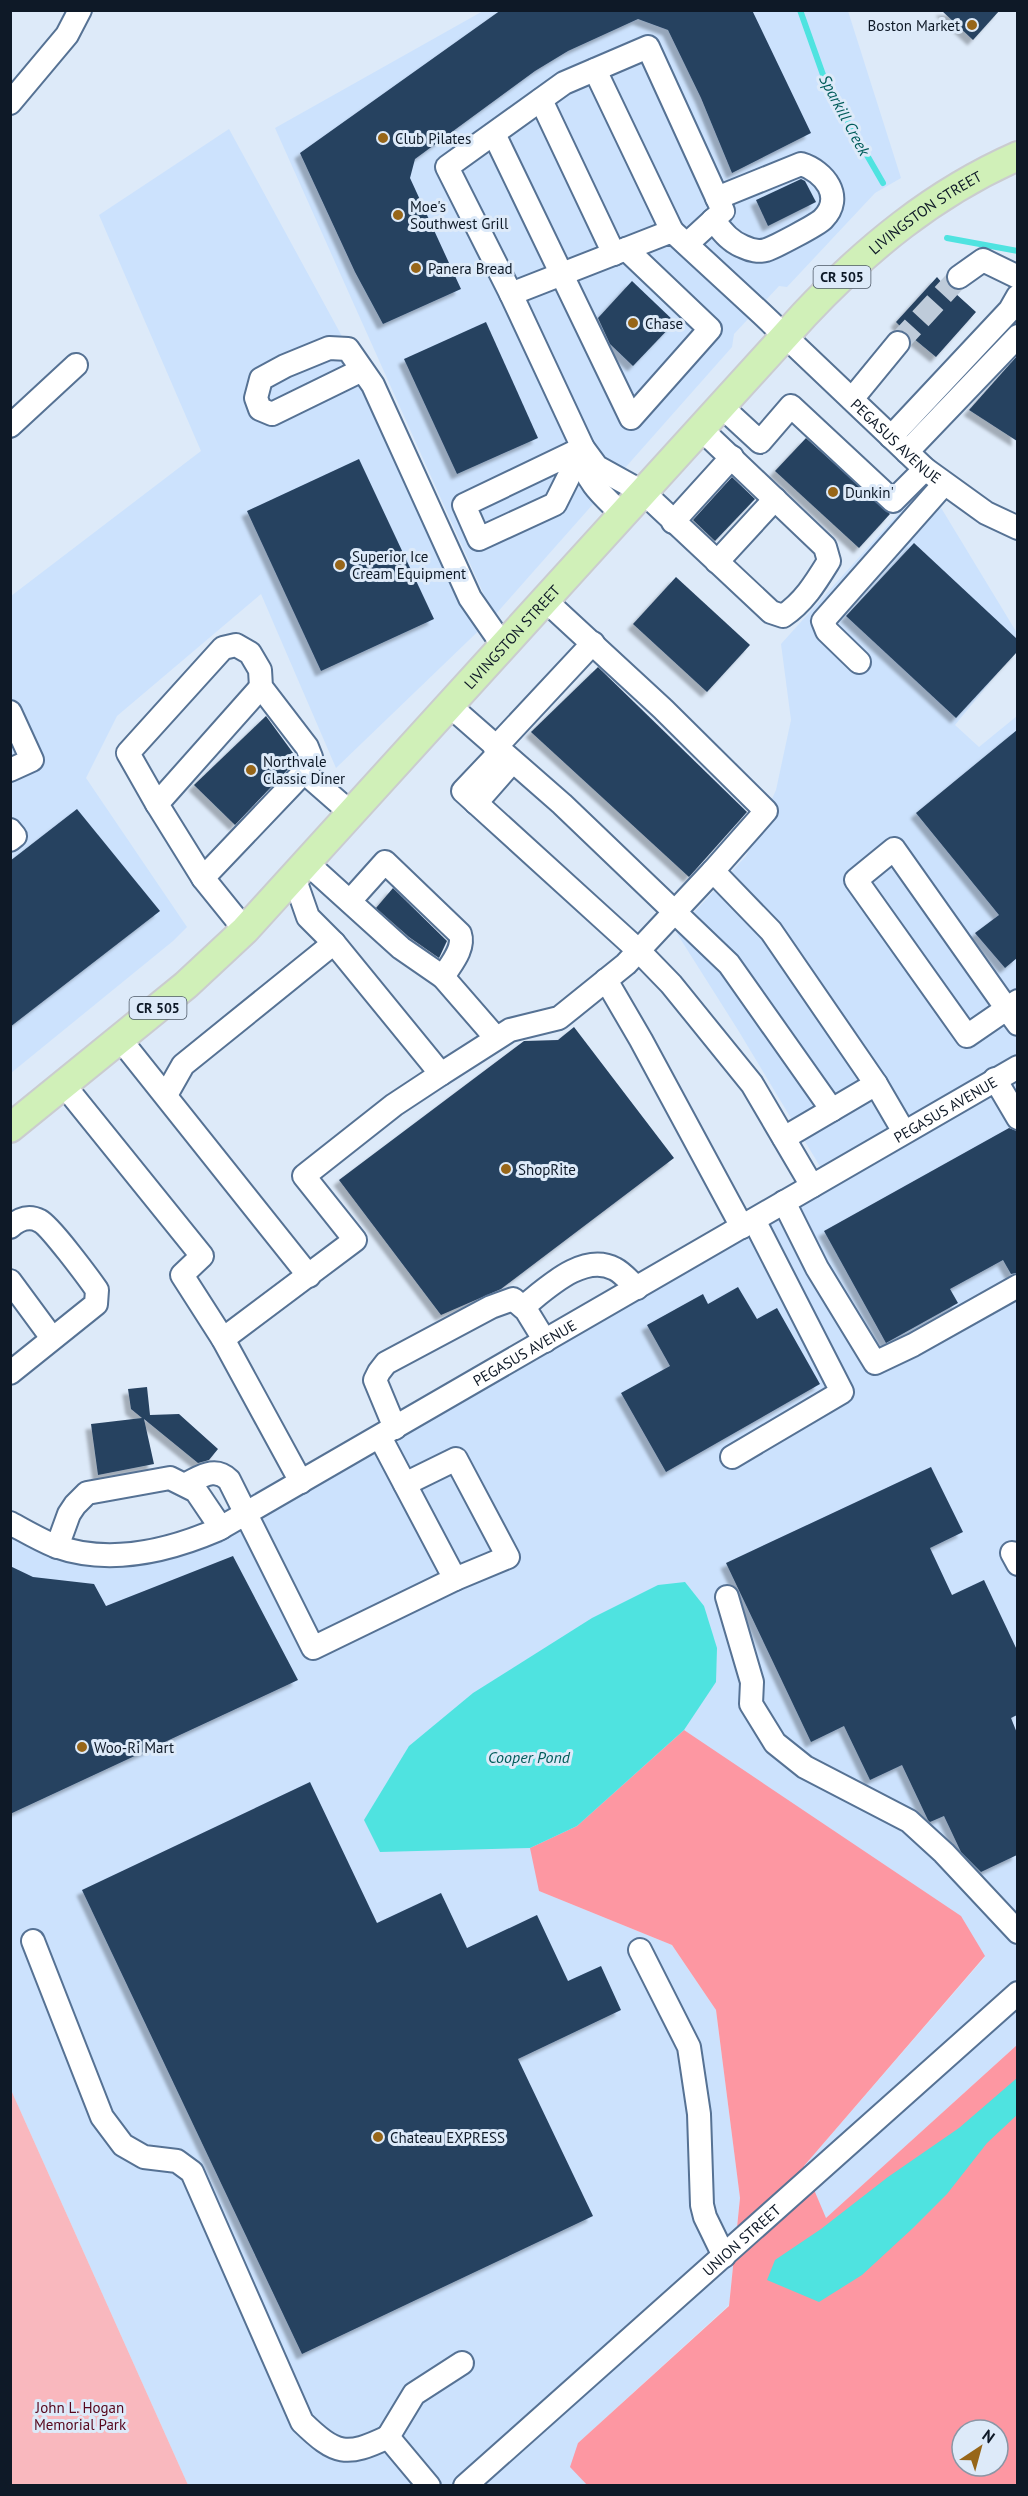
<svg xmlns="http://www.w3.org/2000/svg" width="1028" height="2496" viewBox="0 0 1028 2496" font-family="'PT Sans',sans-serif">
  <style>
    .built { fill: #cce2fd }
    .green { fill: #f9b8be }
    .forest { fill: #fd97a2; fill-rule: evenodd }
    .water { fill: #4fe3e0 }
    .lines { fill: none; stroke-linecap: round; stroke-linejoin: round }
    .stream { stroke: #4fe3e0; stroke-width: 6 }
    .building { fill: #274261; filter: url(#shadow) }
    .minor-tunnel { stroke: #becbda; stroke-width: 22; stroke-dasharray: 22 11; stroke-linecap: butt }
    .minor-casing { stroke: #567294; stroke-width: 26 }
    .major-casing { stroke: #cacccf; stroke-width: 32 }
    .minor { stroke: #fff; stroke-width: 22 }
    .major { stroke: #d0f0b8; stroke-width: 28 }
    .poi-dot { fill: #976619; stroke: #ddeaf9; stroke-width: 2 }
    .labels { text-anchor: middle; dominant-baseline: central; stroke-width: 6; stroke-linejoin: round; paint-order: stroke }
    .shield { fill: #ddeaf9; stroke: #4c5866; stroke-width: 1.5 }
    .shield-label { font-size: 14px; font-weight: bold; fill: #0e1927 }
    .poi-label { font-size: 15px; fill: #0e1927; stroke: #ddeaf9; text-anchor: start }
    .street-label { font-size: 15px; fill: #0e1927; stroke: #ddeaf9 }
    .park-label { font-size: 15px; fill: #57071d; stroke: #ddeaf9 }
    .water-label { font-size: 16px; font-style: italic; fill: #005c5a; stroke: #ddeaf9 }
  </style>
  <defs>
    <filter id="shadow"><feDropShadow dx="-5.5" dy="5.5" stdDeviation="1.5" flood-color="#0004"/></filter>
  </defs>
  <rect width="100%" height="100%" fill="#ddeaf9"/>
  <g class="built">
    <polygon points="483,11 848,11 901,178 875,193 787,287 779,286 734,334 732,347 494,616 336,768 261,594 117,716 86,778 187,927 173,941 11,1073 11,596 201,451 99,215 229,129 489,606 275,128"/>
    <polygon points="926,483 1017,633 1017,649 955,725 979,747 1017,716 1017,2045 825,2219 804,2166 985,1957 539,1891 672,1945 716,2010 740,2198 729,2305 578,2443 583,2481 588,2485 188,2485 11,2090 10,1515 54,1546 171,1538 463,1379 824,1173 738,1030 676,932 746,856 776,790 791,720 781,644"/>
  </g>
  <polygon class="green" points="11,2090 188,2485 11,2485"/>
  <path class="forest" d="M684 1730 961 1916 985 1956 804 2166 826 2218 1017 2045V2485L588 2486 570 2467 578 2443 729 2306 740 2198 716 2010 672 1945 539 1891 530 1848 577 1826ZM962 2430H998V2466H962Z"/>
  <g class="water">
    <polygon points="685,1582 704,1606 717,1648 716,1682 684,1730 577,1826 530,1848 380,1852 364,1820 409,1746 473,1693 592,1618 658,1585"/>
    <polygon points="1017,2078 1017,2115 987,2143 947,2194 913,2228 862,2275 819,2302 767,2280 775,2260 821,2229 888,2177 959,2128"/>
  </g>
  <g class="lines">
    <g class="stream">
      <polyline points="800,10 827,86 883,183"/>
      <polyline points="947,238 1018,251"/>
    </g>
  </g>
  <g class="building">
    <polygon points="501,10 752,10 811,133 732,173 701,98 668,30 638,19 568,51 535,71 415,159 410,178 461,289 383,324 355,272 300,153"/>
    <polygon points="941,10 1000,10 973,40"/>
    <polygon points="801,179 805,181 816,202 768,226 756,200"/>
    <polygon points="937,277 943,284 946,281 948,285 958,290 955,293 976,312 936,357 913,338 911,340 906,332 899,330 901,327 896,322"/>
    <polygon points="632,281 675,322 633,366 610,344 598,318"/>
    <polygon points="486,322 538,438 457,474 404,359"/>
    <polygon points="1017,356 1017,441 969,410"/>
    <polygon points="806,438 890,514 859,548 775,471"/>
    <polygon points="359,459 434,619 321,671 247,511"/>
    <polygon points="732,477 755,499 715,541 693,520"/>
    <polygon points="914,543 1017,639 1017,652 956,718 846,616"/>
    <polygon points="676,577 750,645 707,692 633,624"/>
    <polygon points="598,667 747,812 689,877 531,732"/>
    <polygon points="266,716 296,757 293,764 235,825 194,785"/>
    <polygon points="1017,730 1017,958 1005,968 975,933 999,915 916,813"/>
    <polygon points="77,809 160,911 10,1027 10,861"/>
    <polygon points="393,888 447,941 439,958 409,937 376,908"/>
    <polygon points="574,1027 674,1158 501,1289 441,1315 339,1180 524,1041 558,1040"/>
    <polygon points="1009,1128 1017,1131 1017,1273 1011,1274 1003,1260 950,1289 958,1303 886,1343 824,1231"/>
    <polygon points="738,1287 757,1319 777,1308 820,1384 666,1472 621,1393 670,1366 647,1325 703,1294 708,1304"/>
    <polygon points="147,1387 150,1415 179,1414 218,1449 209,1460 198,1463 144,1419 154,1464 98,1475 91,1424 142,1418 131,1409 128,1389"/>
    <polygon points="931,1467 963,1532 930,1548 952,1595 984,1580 1017,1650 1017,1715 1011,1718 1017,1733 1017,1855 981,1872 961,1852 944,1816 930,1822 928,1820 902,1765 870,1780 844,1726 811,1742 726,1563"/>
    <polygon points="233,1556 298,1680 10,1814 10,1566 33,1577 94,1584 106,1606"/>
    <polygon points="310,1782 377,1923 441,1893 467,1948 537,1915 568,1981 601,1966 621,2010 518,2059 593,2216 302,2354 82,1890"/>
  </g>
  <g class="lines">
    <polyline class="minor-tunnel" points="898,343 959,277"/>
    <defs>
      <g id="minor">
        <polyline points="595,70 672,231"/>
        <polyline points="541,100 614,254"/>
        <polyline points="10,103 67,35 80,10"/>
        <polyline points="494,134 631,418 710,329 626,249"/>
        <path d="M713 220C722 231 730 242 744 247 750 250 759 252 766 250 775 247 817 225 823 219 845 197 824 171 801 164L717 198"/>
        <polyline points="959,277 983,260 1018,277"/>
        <polyline points="511,294 447,167 564,83 648,47 723,211 687,244"/>
        <polyline points="362,370 272,414 260,409 256,398 261,379 285,366 329,348 348,349 373,385 470,598 504,647"/>
        <polyline points="852,399 898,343"/>
        <polyline points="722,407 760,442 791,406 893,501 925,469"/>
        <polyline points="10,426 76,365"/>
        <path id="s1" d="M701 429 825 547 829 561C816 582 804 602 783 616L771 612 644 493 597 467 583 448 511 294 672 231 762 314 925 469 986 513 1018 528"/>
        <polyline points="891,437 1010,310 1018,296"/>
        <polygon points="583,448 555,504 479,539 464,505"/>
        <polyline points="907,452 1018,336"/>
        <path d="M583 455C582 478 604 497 620 512L619 520"/>
        <polyline points="673,522 732,457"/>
        <polyline points="717,562 775,499"/>
        <polyline points="546,601 663,709 766,811 713,871"/>
        <polyline points="859,662 827,631 823,621 944,484"/>
        <polyline points="450,706 562,804 729,964 832,1110"/>
        <polyline points="10,712 32,760 10,770"/>
        <polyline points="495,748 593,643"/>
        <polyline points="500,752 463,791 639,951 671,984 752,1084 812,1186"/>
        <polyline points="304,772 352,814"/>
        <polyline points="476,803 512,762"/>
        <polyline points="157,804 128,753 223,648 236,645 250,653 260,670 261,687 307,747 311,757 304,772 203,878"/>
        <polyline points="10,830 15,836 10,840"/>
        <polyline points="307,863 401,948 443,977 496,1038"/>
        <path d="M350 901 385 862 460 934C465 949 450 965 443 977"/>
        <polyline points="245,930 203,878 157,804 261,687"/>
        <polyline points="606,980 641,1040 742,1227"/>
        <polyline points="1018,1001 967,1036 856,880 894,849 1007,1009 1018,1024"/>
        <polyline points="120,1039 309,1276"/>
        <polyline points="441,1074 510,1030 559,1018 626,964 713,871 771,931 876,1084 904,1132"/>
        <polyline points="995,1079 1018,1118"/>
        <polyline points="64,1085 202,1256 182,1275 223,1339 301,1482"/>
        <polyline points="166,1095 183,1065 334,943"/>
        <polyline points="784,1138 876,1084"/>
        <polyline points="784,1202 817,1268 875,1363 913,1345 1018,1286"/>
        <path d="M10 1227C19 1219 29 1215 40 1221 50 1226 88 1277 97 1290L96 1304 10 1373"/>
        <polyline points="10,1281 52,1338"/>
        <path d="M523 1307C546 1289 583 1252 615 1269 623 1273 630 1282 637 1288"/>
        <polyline points="223,1339 355,1240 304,1176 394,1105 441,1074 334,943 308,917 294,877"/>
        <polyline points="395,1428 375,1380 379,1372 386,1363 491,1307 513,1299 526,1310 545,1341"/>
        <polyline points="732,1457 842,1392 754,1220"/>
        <path d="M186 1484C201 1477 215 1466 229 1480L313 1648 455 1579 380 1437"/>
        <polyline points="405,1484 456,1459 508,1557 455,1579"/>
        <path id="s2" d="M10 1523C25 1531 40 1540 55 1546 108 1565 168 1551 217 1530L1018 1067"/>
        <polyline points="57,1547 69,1514 75,1505 87,1493 170,1478 196,1491 221,1528"/>
        <polyline points="1012,1553 1018,1564"/>
        <polyline points="727,1597 752,1682 751,1704 775,1743 805,1767 909,1821 944,1853 1018,1932"/>
        <path d="M33 1941 102 2117 123 2145 144 2157 177 2161 192 2172 302 2422C336 2455 346 2457 388 2437L429 2486"/>
        <polyline points="640,1950 689,2047 699,2114 702,2205 705,2217 724,2256"/>
        <polyline points="388,2437 414,2394 462,2363"/>
        <path id="s3" d="M465 2486 1018 1993"/>
      </g>
      <g id="major">
        <path id="s4" d="M10 1128 186 985 245 930 804 315C866 249 934 193 1018 156"/>
      </g>
    </defs>
    <use href="#minor" class="minor-casing"/>
    <use href="#major" class="major-casing"/>
    <use href="#minor" class="minor"/>
    <use href="#major" class="major"/>
  </g>
  <g class="poi-dot">
    <circle cx="972" cy="25" r="6"/>
    <circle cx="383" cy="138" r="6"/>
    <circle cx="398" cy="215" r="6"/>
    <circle cx="416" cy="268" r="6"/>
    <circle cx="633" cy="323" r="6"/>
    <circle cx="833" cy="492" r="6"/>
    <circle cx="340" cy="565" r="6"/>
    <circle cx="251" cy="770" r="6"/>
    <circle cx="506" cy="1169" r="6"/>
    <circle cx="82" cy="1747" r="6"/>
    <circle cx="378" cy="2137" r="6"/>
  </g>
  <g class="labels">
    <g class="shield">
      <rect x="813.5" y="266" width="57" height="22" rx="4.5"/>
      <rect x="129.5" y="997" width="57" height="22" rx="4.5"/>
    </g>
    <g class="shield-label">
      <text x="842" y="277">CR 505</text>
      <text x="158" y="1008">CR 505</text>
    </g>
    <g class="poi-label">
      <text x="960" y="25" text-anchor="end">Boston Market</text>
      <text x="395" y="138">Club Pilates</text>
      <text x="410" y="206">Moe's<tspan x="410" dy="17">Southwest Grill</tspan></text>
      <text x="428" y="268">Panera Bread</text>
      <text x="645" y="323">Chase</text>
      <text x="845" y="492">Dunkin'</text>
      <text x="352" y="556">Superior Ice<tspan x="352" dy="17">Cream Equipment</tspan></text>
      <text x="263" y="761">Northvale<tspan x="263" dy="17">Classic Diner</tspan></text>
      <text x="518" y="1169">ShopRite</text>
      <text x="94" y="1747">Woo-Ri Mart</text>
      <text x="390" y="2137">Chateau EXPRESS</text>
    </g>
    <g class="street-label">
      <text stroke="none"><textPath href="#s4" startOffset="1298">LIVINGSTON STREET</textPath></text>
      <text stroke="none"><textPath href="#s1" startOffset="1172">PEGASUS AVENUE</textPath></text>
      <text stroke="none"><textPath href="#s4" startOffset="704">LIVINGSTON STREET</textPath></text>
      <text stroke="none"><textPath href="#s2" startOffset="1058">PEGASUS AVENUE</textPath></text>
      <text stroke="none"><textPath href="#s2" startOffset="572">PEGASUS AVENUE</textPath></text>
      <text stroke="none"><textPath href="#s3" startOffset="370">UNION STREET</textPath></text>
    </g>
    <g class="park-label">
      <text x="80" y="2407">John L. Hogan<tspan x="80" dy="17">Memorial Park</tspan></text>
    </g>
    <g class="water-label">
      <text transform="translate(845 115) rotate(62)">Sparkill Creek</text>
      <text x="529" y="1757">Cooper Pond</text>
    </g>
  </g>
  <rect width="1028" height="2496" fill="none" stroke="#0e1927" stroke-width="24"/>
  <g transform="translate(980 2448) rotate(36)"><circle r="28" fill="#ddeaf9" stroke="#8a96a5" stroke-width="1.5"/>
  <path d="M0-4.5L10 22L0 15L-10 22Z" fill="#976619"/>
  <text y="-9" font-size="16" font-weight="bold" text-anchor="middle" fill="#0e1927">N</text>
  </g>
</svg>
